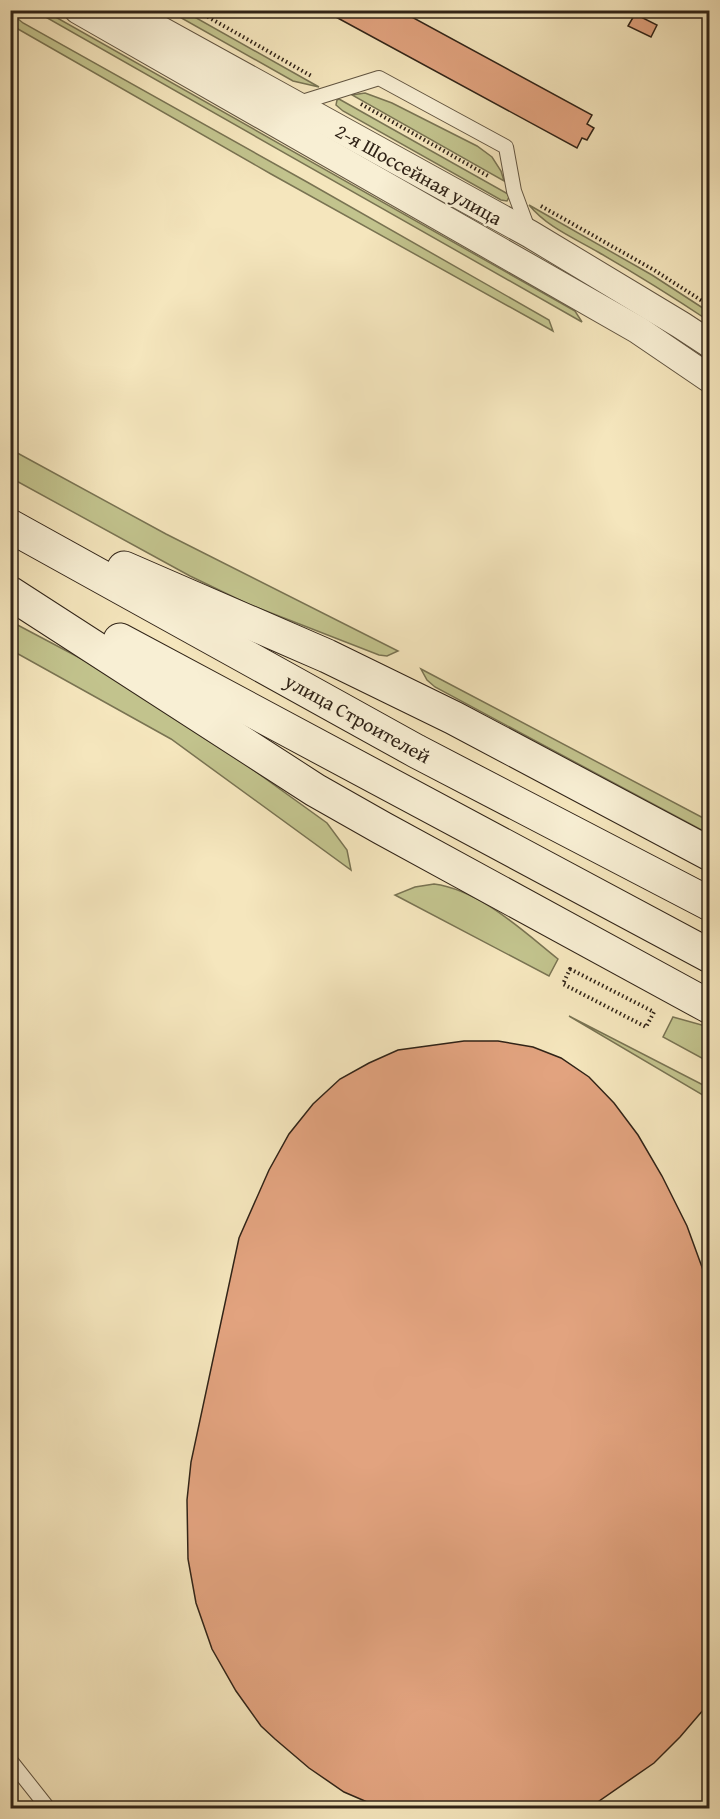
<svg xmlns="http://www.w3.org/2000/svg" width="720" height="1819" viewBox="0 0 720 1819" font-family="'Gentium Book Plus',serif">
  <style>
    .green { fill: #c2c38d; stroke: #797352; stroke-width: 1.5 }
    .building { fill: #e2a37f; stroke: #302317; stroke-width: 1.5 }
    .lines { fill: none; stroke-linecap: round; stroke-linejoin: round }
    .service-casing { stroke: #615440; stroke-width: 16 }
    .minor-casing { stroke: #615440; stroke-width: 29 }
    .secondary-casing { stroke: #302317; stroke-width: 35 }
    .path { stroke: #302317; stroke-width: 4; stroke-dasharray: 1.5 3; stroke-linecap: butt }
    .service { stroke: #f8efd4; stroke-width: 14 }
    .minor { stroke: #f8efd4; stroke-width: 27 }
    .secondary { stroke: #f8efd4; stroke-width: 33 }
    .labels { text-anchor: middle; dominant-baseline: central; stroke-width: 4.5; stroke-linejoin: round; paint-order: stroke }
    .street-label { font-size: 20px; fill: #302317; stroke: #f8efd4 }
  </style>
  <rect width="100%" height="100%" fill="#f5e6bd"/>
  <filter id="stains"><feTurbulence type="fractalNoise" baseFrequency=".00333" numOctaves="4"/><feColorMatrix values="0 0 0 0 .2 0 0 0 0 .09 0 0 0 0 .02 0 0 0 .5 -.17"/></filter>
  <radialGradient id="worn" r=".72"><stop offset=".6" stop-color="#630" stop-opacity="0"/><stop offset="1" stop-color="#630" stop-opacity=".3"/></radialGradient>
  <g class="green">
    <polygon points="35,11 45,11 575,311 582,322"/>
    <polygon points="169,11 184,11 319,87 293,81"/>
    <polygon points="11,13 23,23 307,182 549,320 553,331 271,174 11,25"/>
    <polygon points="365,93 392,103 477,146 492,157 501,171 504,181 352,95"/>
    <polygon points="339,99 508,194 509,197 507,201 501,200 343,111 336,105 337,100"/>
    <path d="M529 205 652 275 709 312V321C673 297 636 274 598 252 574 238 547 227 529 205Z"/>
    <polygon points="10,449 166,534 398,651 387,656 379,655 248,604 190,576 11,478"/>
    <polygon points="10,621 148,694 327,823 347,850 351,870 171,739 11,650"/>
    <polygon points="421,669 709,821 709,834 435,687 427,680"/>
    <path d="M434 884C480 890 523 931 558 959L549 976 395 895 415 887Z"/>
    <polygon points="569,1016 709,1088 709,1099 708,1098"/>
    <polygon points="673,1017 709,1027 709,1062 663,1037"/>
  </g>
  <g class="building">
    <polygon points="323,10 399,10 592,115 587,124 594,128 587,140 582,138 577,148"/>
    <polygon points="635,14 657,25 651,37 628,26"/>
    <polygon points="464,1041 498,1041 533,1047 561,1058 589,1077 614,1103 638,1135 662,1176 687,1226 710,1289 710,1702 680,1737 654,1763 589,1808 381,1808 344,1792 309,1768 275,1739 261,1726 236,1691 212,1649 196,1603 188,1559 187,1500 191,1462 239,1238 269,1170 289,1134 313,1104 340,1079 369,1063 398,1050"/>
  </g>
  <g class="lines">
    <defs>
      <g id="service">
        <polyline points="296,104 379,78 506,147 514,191 528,229"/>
        <polyline points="10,1760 48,1808"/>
      </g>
      <g id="minor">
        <polyline points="78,10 638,330 710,379"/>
        <polyline points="124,10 530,234 681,325 710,344"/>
      </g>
      <g id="secondary">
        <polyline points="10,526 416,751 710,904"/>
        <polyline points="124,568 327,656 454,718 710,854"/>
        <polyline points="10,593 315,790 382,828 710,1007"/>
        <polyline points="120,640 710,956"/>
      </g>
    </defs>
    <use href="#service" class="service-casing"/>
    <use href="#minor" class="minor-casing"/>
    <use href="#secondary" class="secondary-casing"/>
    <g class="path">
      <polyline points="196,10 313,77"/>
      <polyline points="361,104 490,177"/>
      <polyline points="541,206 654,270 710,306"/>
      <polygon points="570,969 654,1012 646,1027 563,984"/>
    </g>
    <use href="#service" class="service"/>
    <use href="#minor" class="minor"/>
    <use href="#secondary" class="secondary"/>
  </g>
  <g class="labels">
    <g class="street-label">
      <text transform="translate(419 174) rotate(29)">2-я Шоссейная улица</text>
      <text transform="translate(358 718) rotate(29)">улица Строителей</text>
    </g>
  </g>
  <rect width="720" height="1819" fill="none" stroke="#f5e6bd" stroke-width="36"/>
  <rect x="12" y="12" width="696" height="1795" fill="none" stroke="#302317" stroke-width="3"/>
  <rect x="18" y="18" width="684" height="1783" fill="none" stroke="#302317" stroke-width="1.5"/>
  <rect width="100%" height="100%" filter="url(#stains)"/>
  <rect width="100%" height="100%" fill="url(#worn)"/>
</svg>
